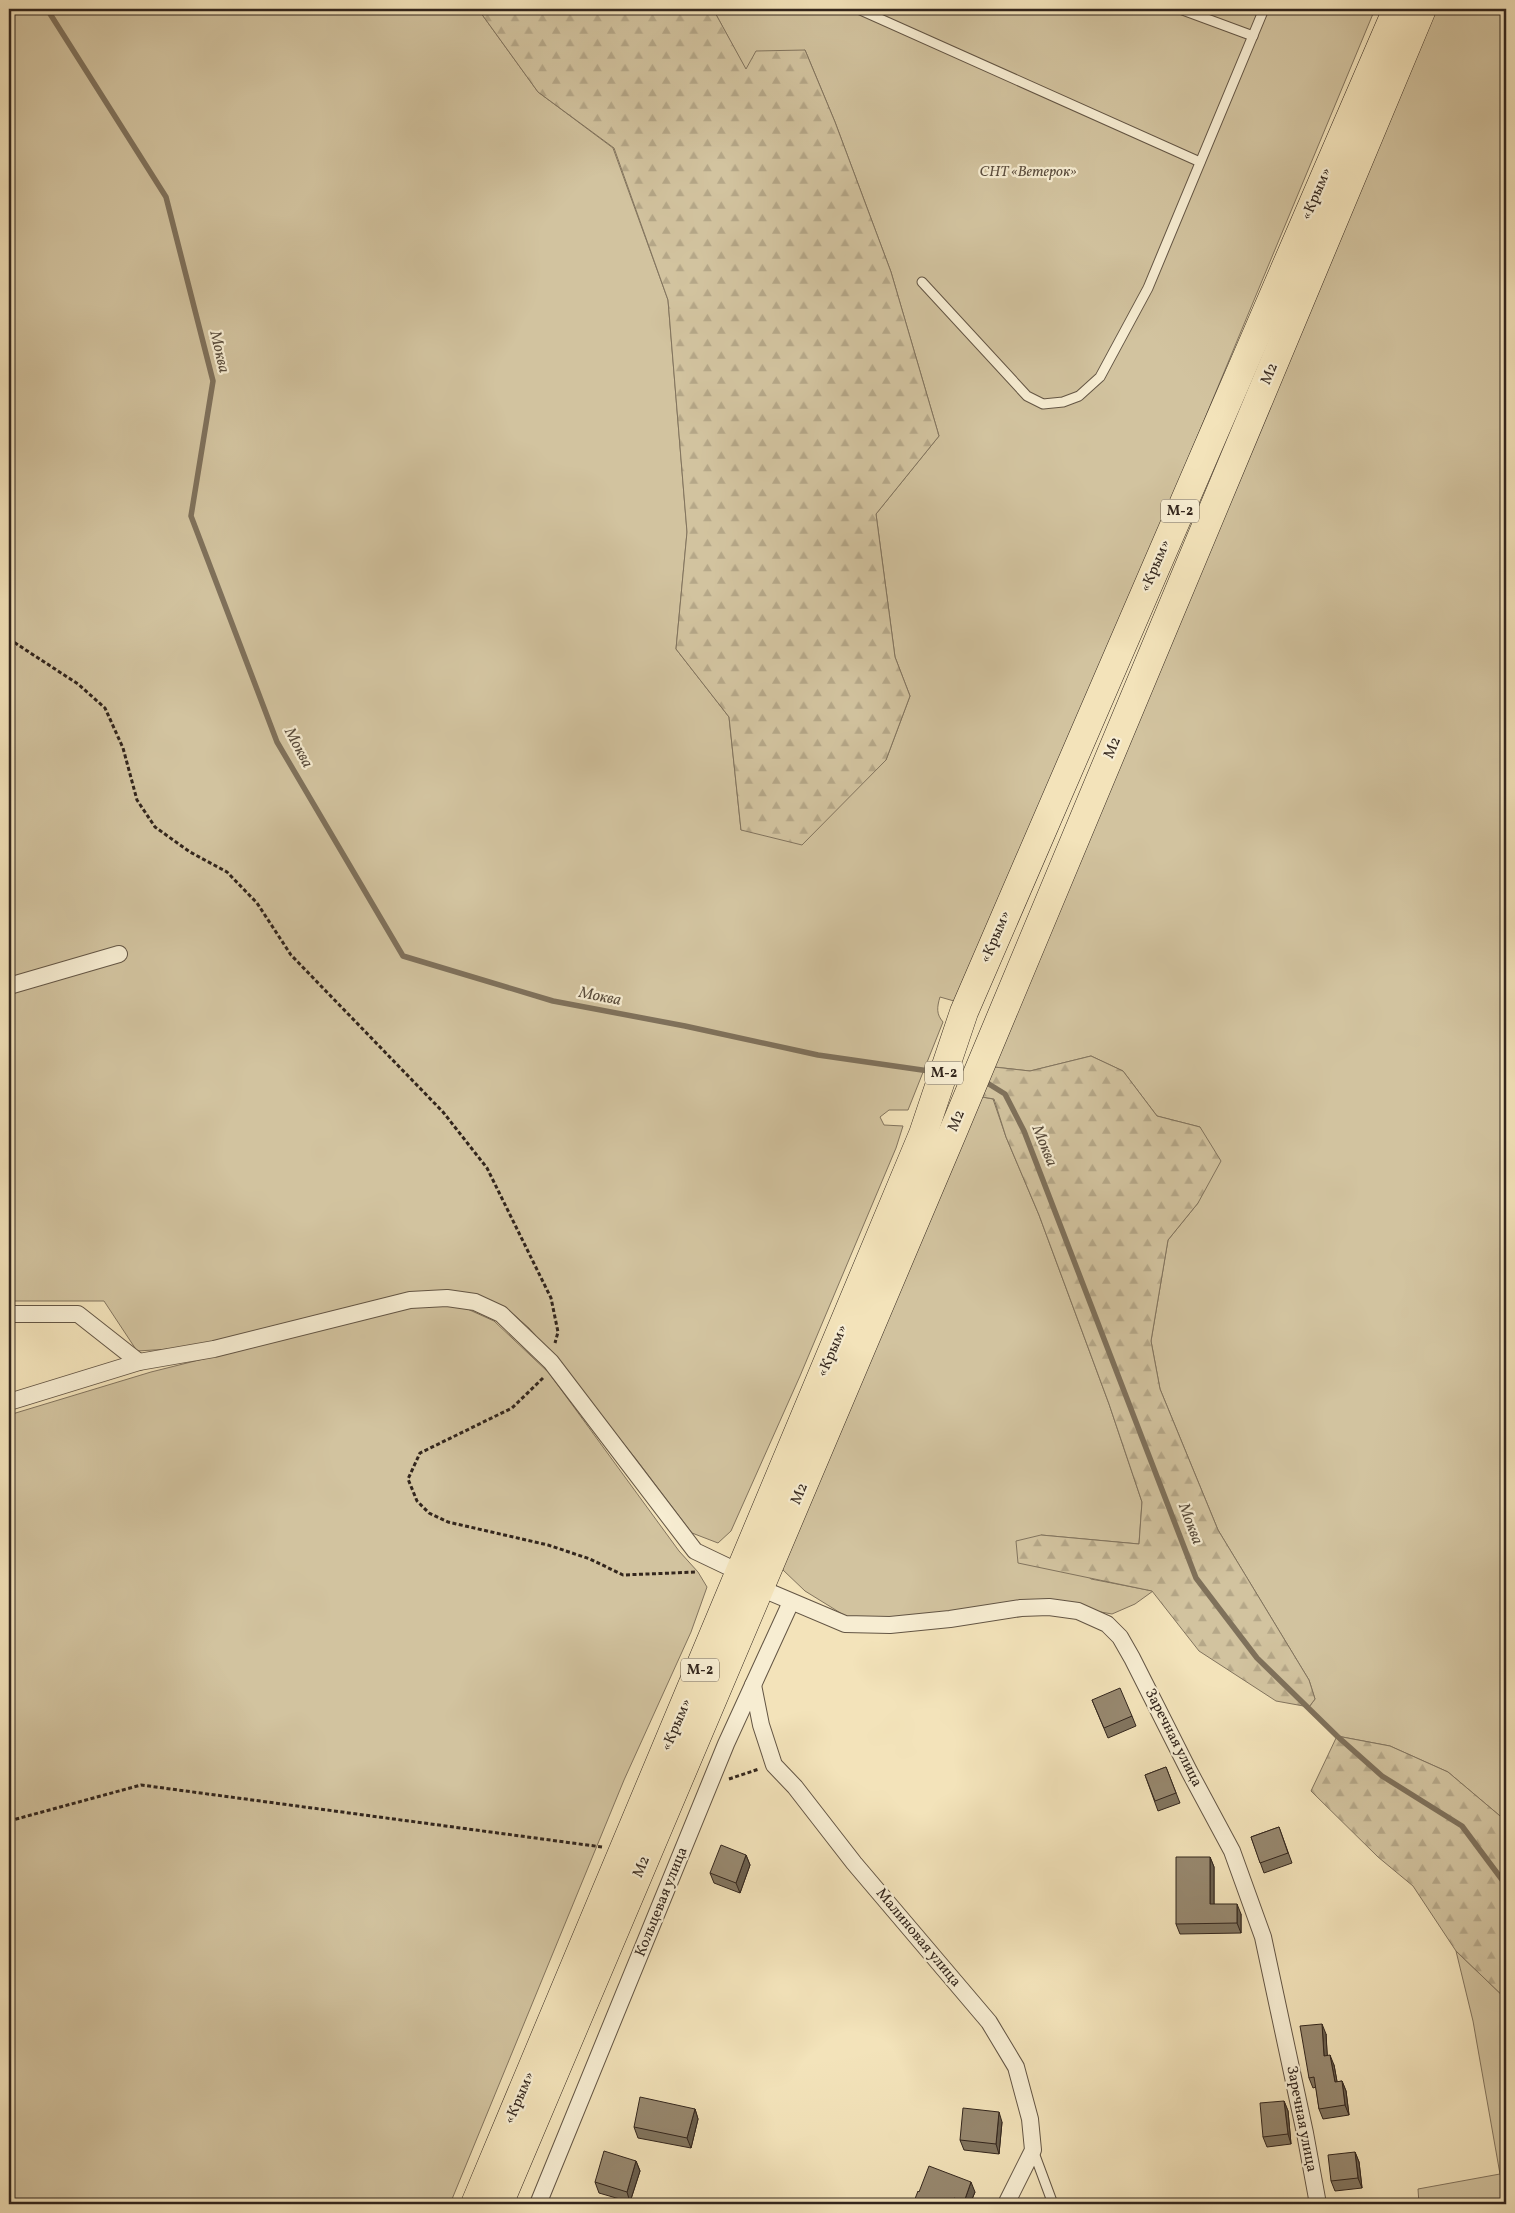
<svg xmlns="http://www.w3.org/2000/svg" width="1515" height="2213" viewBox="0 0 1515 2213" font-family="Vollkorn,serif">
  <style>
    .green { fill: #d2c39f; stroke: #82745e }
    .forest { fill: url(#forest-firs); stroke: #82745e }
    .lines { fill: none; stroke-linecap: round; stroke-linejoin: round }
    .stream { stroke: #7f715b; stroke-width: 5.5 }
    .service-casing { stroke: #635544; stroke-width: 11 }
    .minor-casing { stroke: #635544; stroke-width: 18 }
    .trunk-casing { stroke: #33261d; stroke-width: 29 }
    .path { stroke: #33261d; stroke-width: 3; stroke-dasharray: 4 2.5; stroke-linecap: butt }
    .service { stroke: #f7edd2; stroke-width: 9 }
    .minor { stroke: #f7edd2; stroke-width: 16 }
    .trunk { stroke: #f3e3ba; stroke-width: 28 }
    .wall { fill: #82755f; stroke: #33261d }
    .shaded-wall { fill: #6a5f4e; stroke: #33261d }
    .building { fill: #97886f; stroke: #33261d }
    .labels { text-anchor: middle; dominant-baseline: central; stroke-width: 4.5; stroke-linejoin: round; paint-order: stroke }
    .shield { fill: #f7edd2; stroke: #6e6253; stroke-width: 1 }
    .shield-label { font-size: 14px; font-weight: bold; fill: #33261d }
    .park-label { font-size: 15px; font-style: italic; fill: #5b4d3e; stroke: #f7edd2 }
    .street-label { font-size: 15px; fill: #33261d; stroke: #f7edd2 }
    .water-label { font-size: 16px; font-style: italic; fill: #594c3c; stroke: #f7edd2 }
  </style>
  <defs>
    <pattern id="forest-firs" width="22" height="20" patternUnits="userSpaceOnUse" patternTransform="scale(1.25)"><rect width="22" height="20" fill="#d2c39f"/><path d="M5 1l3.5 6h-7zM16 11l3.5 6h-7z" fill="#b5a788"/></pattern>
  </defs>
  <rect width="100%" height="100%" fill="#f3e3ba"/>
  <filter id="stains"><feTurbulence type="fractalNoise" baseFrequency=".004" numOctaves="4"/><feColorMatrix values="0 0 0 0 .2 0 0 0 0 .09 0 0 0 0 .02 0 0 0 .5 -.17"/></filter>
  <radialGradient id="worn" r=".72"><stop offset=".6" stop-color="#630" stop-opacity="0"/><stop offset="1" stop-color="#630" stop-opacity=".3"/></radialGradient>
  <g class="green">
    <path d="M9 9H478L538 92 613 148 668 300 687 532 676 649 729 717 741 830 886 760 910 696 895 657 876 514 939 436 891 272 835 122 805 50 746 70 713 9H1375L1173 495 954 1001 940 997C937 1007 936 1014 943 1022L908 1110H889L880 1117 884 1125 903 1126 896 1148 800 1376 731 1531 718 1543 692 1533 636 1459 556 1359 529 1328 505 1307 480 1296 170 1349 137 1351 104 1301H9V927L13 923 9 920Z"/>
    <polygon points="1418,9 1506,9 1506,1821 1448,1772 1390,1746 1337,1736 1309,1707 1315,1699 1309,1680 1218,1530 1160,1389 1151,1341 1168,1240 1198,1203 1200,1127 1157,1116 1123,1071 1091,1056 1030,1071 985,1066"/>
    <polygon points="971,1095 993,1099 1006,1137 1039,1215 1109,1404 1142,1502 1139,1544 1041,1535 1091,1579 1153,1591 1135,1604 1112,1614 1078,1608 949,1616 847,1617 805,1591 783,1570 778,1548"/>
    <polygon points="443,1304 463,1307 494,1321 549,1373 679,1551 698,1572 707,1587 691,1632 624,1780 450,2204 9,2204 9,1415 151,1372 411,1307"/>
    <polygon points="1456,1951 1506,1999 1506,2204 1419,2204 1418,2189 1500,2174 1473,2021"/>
  </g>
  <g class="forest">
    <polygon points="478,9 713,9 746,69 756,51 805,50 835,122 891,272 939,436 876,514 895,657 910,696 886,760 802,845 741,830 729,717 676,649 687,532 668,300 614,148 538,92"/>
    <polygon points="1091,1056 1123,1071 1157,1116 1200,1127 1221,1161 1198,1203 1168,1240 1151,1341 1160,1389 1218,1530 1309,1680 1315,1699 1309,1707 1276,1701 1199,1651 1152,1591 1018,1563 1016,1541 1041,1535 1139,1544 1142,1502 1109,1404 1039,1215 1006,1137 994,1099 971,1095 985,1066 1030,1071"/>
    <polygon points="1337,1736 1390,1746 1448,1772 1506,1821 1506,1999 1456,1951 1413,1886 1378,1857 1311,1791"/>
  </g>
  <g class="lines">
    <g class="stream">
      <polyline points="47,9 166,197 213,381 191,516 277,742 403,956 553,1001 685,1026 818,1055 936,1072"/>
      <polyline points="984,1081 1005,1094 1024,1131 1196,1578 1257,1658 1337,1736 1382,1776 1462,1826 1506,1885"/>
    </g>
    <defs>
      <g id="service">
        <polyline points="858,9 1200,162"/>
        <polyline points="1180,9 1253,36"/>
        <polyline points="922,282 1027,396 1043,404 1063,402 1079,396 1100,377 1148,288 1264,9"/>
        <polyline points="1033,2150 1053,2204"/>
      </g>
      <g id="minor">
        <polyline points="9,986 119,954"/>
        <polyline points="9,1314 78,1314 139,1362"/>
        <polyline points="9,1402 139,1362 214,1349 410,1300 447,1298 475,1302 501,1314 551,1362 695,1551 739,1572"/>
        <polyline points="760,1588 845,1624 890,1625 950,1619 1021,1608 1049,1607 1078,1611 1107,1624 1120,1637 1132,1658 1189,1771 1232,1851 1263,1937 1305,2133 1318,2204"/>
        <polyline points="753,1685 761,1725 774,1765 795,1787 854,1863 989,2022 1016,2067 1030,2119 1033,2150 1006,2204"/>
        <polyline points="538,2204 726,1744 791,1602"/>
      </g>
      <g id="trunk">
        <polyline points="475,2204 923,1134 964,1012 1397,9"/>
        <polyline points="499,2204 952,1134 1422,9"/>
      </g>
    </defs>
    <use href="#service" class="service-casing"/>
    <use href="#minor" class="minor-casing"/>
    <use href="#trunk" class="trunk-casing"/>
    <g class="path">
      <polyline points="9,639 78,684 105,708 123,748 137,800 155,827 190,852 227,872 257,903 291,955 443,1112 487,1168 551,1298 558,1332 555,1343"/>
      <polyline points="543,1378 512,1408 420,1453 408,1479 417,1501 429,1513 448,1522 548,1545 590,1559 623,1575 697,1572"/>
      <polyline points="729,1779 759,1769"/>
      <polyline points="9,1821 141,1785 602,1847"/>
    </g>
    <use href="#service" class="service"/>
    <use href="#minor" class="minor"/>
    <use href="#trunk" class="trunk"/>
  </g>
  <g class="wall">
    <polygon points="1092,1700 1132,1716 1136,1726 1108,1738"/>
    <polygon points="1166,1767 1180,1803 1158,1811 1145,1775"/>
    <polygon points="1279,1827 1292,1863 1264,1873 1251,1837"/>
    <polygon points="746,1855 750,1865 740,1893 714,1883 710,1873"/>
    <polygon points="1210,1857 1214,1867 1214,1904 1241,1914 1241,1933 1180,1934 1176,1924"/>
    <polygon points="1326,2034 1327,2055 1334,2065 1337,2082 1342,2081 1346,2091 1349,2115 1323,2119 1319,2109 1316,2087 1313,2088 1309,2078"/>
    <polygon points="1284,2101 1288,2111 1291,2144 1267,2147 1263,2137"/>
    <polygon points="695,2109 698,2119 691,2148 638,2138 634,2127"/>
    <polygon points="1002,2122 999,2154 964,2150 960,2140"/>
    <polygon points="1355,2152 1359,2162 1362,2188 1335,2191 1331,2181"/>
    <polygon points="636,2161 640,2171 630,2202 599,2193 595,2182"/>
    <polygon points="975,2192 970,2204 913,2204"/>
  </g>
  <g class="shaded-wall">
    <polygon points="746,1855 750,1865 740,1893 736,1883"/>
    <polygon points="1210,1857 1214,1867 1214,1914 1210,1904"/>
    <polygon points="1237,1904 1241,1914 1241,1933 1237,1923"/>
    <polygon points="1322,2024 1326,2034 1328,2066 1324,2056"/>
    <polygon points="1330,2055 1334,2065 1339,2092 1335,2082"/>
    <polygon points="1342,2081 1346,2091 1349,2115 1345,2105"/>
    <polygon points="1284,2101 1288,2111 1291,2144 1288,2134"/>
    <polygon points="695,2109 698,2119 691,2148 687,2138"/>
    <polygon points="999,2112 1002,2122 999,2154 996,2144"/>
    <polygon points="1355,2152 1359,2162 1362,2188 1358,2178"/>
    <polygon points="636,2161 640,2171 630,2202 627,2192"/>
    <polygon points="971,2182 975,2192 970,2204 964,2204 964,2202"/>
    <polygon points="954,2198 956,2204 952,2204"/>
  </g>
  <g class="building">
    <polygon points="1120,1688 1132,1716 1104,1728 1092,1700"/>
    <polygon points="1166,1767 1176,1793 1155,1801 1145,1775"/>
    <polygon points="1279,1827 1288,1853 1260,1863 1251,1837"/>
    <polygon points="721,1845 746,1855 736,1883 710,1873"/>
    <polygon points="1176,1857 1210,1857 1210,1904 1237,1904 1237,1923 1176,1924"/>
    <polygon points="1322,2024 1324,2056 1330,2055 1335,2082 1342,2081 1345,2105 1319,2109 1314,2077 1309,2078 1300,2026"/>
    <polygon points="640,2097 695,2109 687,2138 634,2127"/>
    <polygon points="1284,2101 1288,2134 1263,2137 1260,2103"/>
    <polygon points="963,2108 999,2112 996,2144 960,2140"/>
    <polygon points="604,2151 636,2161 627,2192 595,2182"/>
    <polygon points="1355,2152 1358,2178 1331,2181 1328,2155"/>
    <polygon points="929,2166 971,2182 964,2202 954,2198 952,2204 913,2204 918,2191 919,2192"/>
  </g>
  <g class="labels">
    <g class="shield">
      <rect x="1161" y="499.5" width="38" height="23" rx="4"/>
      <rect x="925" y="1061.5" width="38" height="23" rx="4"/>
      <rect x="681" y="1658.5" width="38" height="23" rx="4"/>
    </g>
    <g class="shield-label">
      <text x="1180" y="511">М-2</text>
      <text x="944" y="1073">М-2</text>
      <text x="700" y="1670">М-2</text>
    </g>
    <g class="park-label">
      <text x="1028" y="172">СНТ «Ветерок»</text>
    </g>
    <g class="street-label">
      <text transform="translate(1317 194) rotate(-67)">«Крым»</text>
      <text transform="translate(1270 374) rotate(-67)">М2</text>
      <text transform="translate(1156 566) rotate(-67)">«Крым»</text>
      <text transform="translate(1113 748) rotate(-67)">М2</text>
      <text transform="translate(996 937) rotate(-67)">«Крым»</text>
      <text transform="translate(957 1121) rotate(-67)">М2</text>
      <text transform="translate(833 1351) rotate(-67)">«Крым»</text>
      <text transform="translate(800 1494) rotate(-67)">М2</text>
      <text transform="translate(677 1725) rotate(-67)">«Крым»</text>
      <text transform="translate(1173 1738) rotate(63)">Заречная улица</text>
      <text transform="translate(642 1867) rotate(-67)">М2</text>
      <text transform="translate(662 1902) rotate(-68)">Кольцевая улица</text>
      <text transform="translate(918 1938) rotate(50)">Малиновая улица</text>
      <text transform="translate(520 2098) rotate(-67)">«Крым»</text>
      <text transform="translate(1301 2119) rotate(79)">Заречная улица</text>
    </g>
    <g class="water-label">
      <text transform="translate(219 352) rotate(77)">Моква</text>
      <text transform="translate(298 748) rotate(62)">Моква</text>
      <text transform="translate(600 997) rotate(11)">Моква</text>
      <text transform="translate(1044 1146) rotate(68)">Моква</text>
      <text transform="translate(1190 1524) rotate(69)">Моква</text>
    </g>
  </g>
  <rect width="1515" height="2213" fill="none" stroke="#f3e3ba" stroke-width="30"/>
  <rect x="10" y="10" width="1495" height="2193" fill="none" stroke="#33261d" stroke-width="2.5"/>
  <rect x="15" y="15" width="1485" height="2183" fill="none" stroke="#33261d"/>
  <rect width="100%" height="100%" filter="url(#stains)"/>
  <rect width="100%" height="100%" fill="url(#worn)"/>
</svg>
